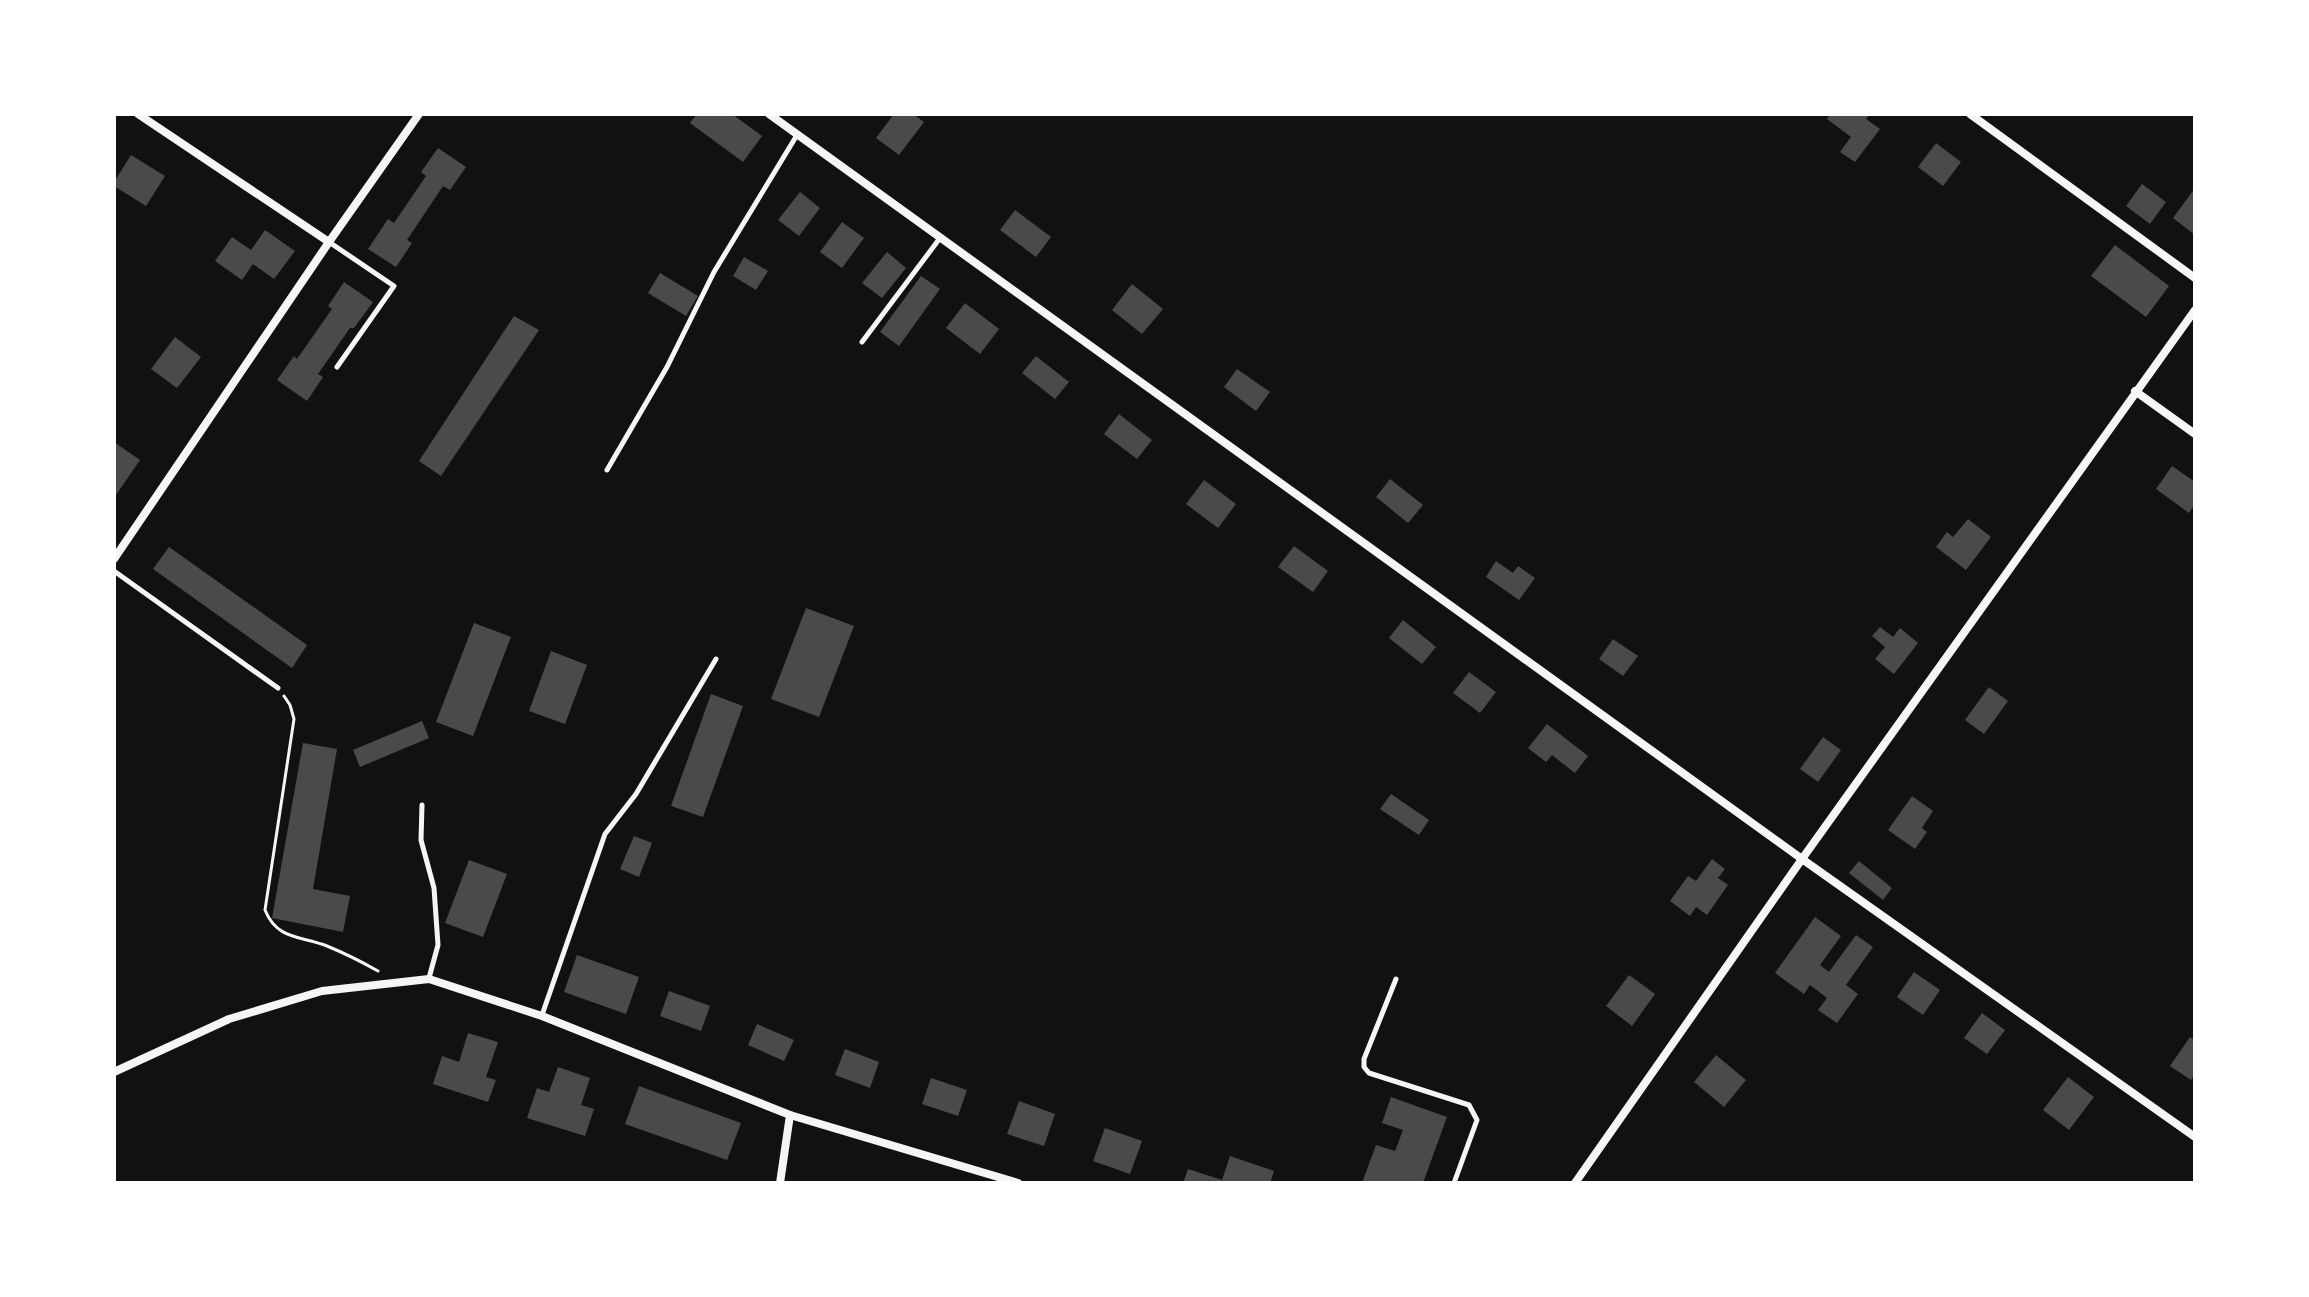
<svg xmlns="http://www.w3.org/2000/svg" width="2309" height="1297" viewBox="0 0 2309 1297" font-family="'PT Serif',serif">
  <style>
    .building { fill: #4a4a4a }
    .lines { fill: none; stroke-linecap: round; stroke-linejoin: round }
    .path { stroke: #f5f5f5; stroke-width: 3 }
    .service { stroke: #f5f5f5; stroke-width: 5 }
    .minor { stroke: #f5f5f5; stroke-width: 8 }
  </style>
  <rect width="100%" height="100%" fill="#111"/>
  <g class="building">
    <polygon points="697,114 732,114 762,136 743,162 690,123"/>
    <polygon points="894,114 913,114 924,122 899,155 876,138"/>
    <polygon points="1830,114 1870,114 1866,119 1880,129 1855,162 1840,152 1851,137 1827,119"/>
    <polygon points="1936,143 1961,162 1943,186 1918,167"/>
    <polygon points="438,148 466,167 450,190 443,186 407,240 412,243 396,267 368,249 388,219 394,223 426,176 421,172"/>
    <polygon points="131,155 165,176 146,206 114,186 114,182"/>
    <polygon points="2142,184 2166,202 2150,224 2126,206"/>
    <polygon points="2195,188 2195,235 2173,218"/>
    <polygon points="800,192 820,208 799,236 778,220"/>
    <polygon points="1015,210 1051,237 1036,257 1000,230"/>
    <polygon points="842,222 864,238 842,268 820,252"/>
    <polygon points="265,230 295,251 274,279 253,264 242,280 215,261 232,237 251,250"/>
    <polygon points="2115,245 2169,286 2146,317 2091,276"/>
    <polygon points="887,252 906,268 882,298 862,283"/>
    <polygon points="744,257 768,271 756,290 733,276"/>
    <polygon points="660,273 698,296 686,316 648,293"/>
    <polygon points="921,276 940,289 899,346 880,332"/>
    <polygon points="344,282 373,302 354,328 350,328 318,374 323,377 307,401 277,380 294,356 297,359 332,309 328,306"/>
    <polygon points="1132,284 1163,309 1142,334 1112,310"/>
    <polygon points="965,303 999,329 980,354 946,328"/>
    <polygon points="514,316 539,330 441,476 419,461"/>
    <polygon points="175,337 201,357 177,388 151,369"/>
    <polygon points="1036,356 1069,382 1055,399 1022,373"/>
    <polygon points="1237,369 1270,392 1256,411 1224,387"/>
    <polygon points="1119,414 1152,440 1137,459 1104,434"/>
    <polygon points="114,442 140,460 116,495 114,493"/>
    <polygon points="2172,466 2195,482 2195,504 2189,513 2156,489"/>
    <polygon points="1390,479 1423,505 1408,523 1376,497"/>
    <polygon points="1204,480 1236,504 1218,528 1186,504"/>
    <polygon points="1968,519 1991,537 1966,570 1936,547 1947,532 1953,537"/>
    <polygon points="1294,546 1328,571 1313,592 1278,567"/>
    <polygon points="169,547 307,645 292,668 153,569"/>
    <polygon points="1496,561 1513,573 1518,566 1535,578 1519,600 1486,577"/>
    <polygon points="806,608 854,626 819,717 771,699"/>
    <polygon points="1403,620 1436,647 1422,664 1389,638"/>
    <polygon points="474,623 511,637 473,736 436,722"/>
    <polygon points="1880,627 1893,637 1900,628 1918,643 1894,674 1875,659 1885,647 1872,636"/>
    <polygon points="1613,639 1638,656 1623,676 1599,659"/>
    <polygon points="551,651 587,665 565,724 529,711"/>
    <polygon points="1469,672 1496,692 1480,713 1453,693"/>
    <polygon points="1989,687 2008,701 1984,734 1965,720"/>
    <polygon points="711,694 743,706 703,817 671,806"/>
    <polygon points="422,721 429,738 360,767 353,750"/>
    <polygon points="1547,724 1588,756 1575,773 1552,755 1546,762 1528,748"/>
    <polygon points="1823,737 1841,750 1818,782 1800,769"/>
    <polygon points="303,743 337,749 313,889 350,896 343,932 272,918"/>
    <polygon points="1391,794 1429,820 1419,835 1380,809"/>
    <polygon points="1912,796 1933,811 1922,828 1927,832 1915,849 1888,830"/>
    <polygon points="634,836 652,843 639,877 620,869"/>
    <polygon points="1712,859 1725,869 1718,878 1728,885 1707,915 1696,907 1690,916 1670,901 1688,876 1696,881"/>
    <polygon points="469,860 507,874 483,937 445,923"/>
    <polygon points="1859,861 1892,888 1883,900 1849,873"/>
    <polygon points="1815,917 1841,936 1820,965 1829,972 1856,935 1873,947 1846,985 1858,994 1837,1023 1818,1010 1827,998 1810,985 1804,994 1775,973"/>
    <polygon points="577,955 639,977 626,1014 564,992"/>
    <polygon points="1914,972 1940,990 1923,1015 1897,997"/>
    <polygon points="1629,975 1655,994 1632,1026 1606,1006"/>
    <polygon points="669,991 710,1006 701,1031 660,1016"/>
    <polygon points="1982,1013 2005,1030 1987,1054 1964,1038"/>
    <polygon points="757,1024 794,1040 784,1061 748,1045"/>
    <polygon points="468,1033 498,1042 486,1077 496,1080 488,1102 433,1084 442,1056 459,1062"/>
    <polygon points="2190,1037 2195,1040 2195,1074 2191,1080 2170,1066"/>
    <polygon points="845,1049 879,1062 870,1088 835,1075"/>
    <polygon points="1716,1055 1746,1080 1724,1107 1694,1082"/>
    <polygon points="558,1067 590,1078 581,1105 594,1109 585,1136 527,1118 537,1088 549,1092"/>
    <polygon points="2068,1077 2094,1097 2069,1130 2043,1110"/>
    <polygon points="931,1078 967,1090 958,1116 922,1104"/>
    <polygon points="639,1086 741,1123 727,1160 625,1124"/>
    <polygon points="1391,1097 1447,1117 1423,1183 1362,1183 1376,1145 1395,1151 1403,1130 1382,1123"/>
    <polygon points="1019,1101 1055,1114 1044,1146 1007,1134"/>
    <polygon points="1105,1128 1142,1141 1130,1174 1093,1161"/>
    <polygon points="1230,1156 1274,1171 1270,1183 1183,1183 1188,1169 1222,1180"/>
  </g>
  <g class="lines">
    <path class="path" d="M284 696 290 705 294 719 265 910C277 940 301 936 327 946 344 953 362 962 378 971"/>
    <g class="service">
      <polyline points="329,242 394,286 337,367"/>
      <polyline points="862,342 940,238"/>
      <polyline points="607,470 667,367 714,272 797,135"/>
      <polyline points="114,571 278,688"/>
      <polyline points="422,805 421,840 434,888 438,945 429,978"/>
      <polyline points="1396,979 1364,1059 1364,1067 1369,1073 1469,1105 1477,1120 1454,1183"/>
      <polyline points="542,1015 605,834 636,794 716,659"/>
    </g>
    <g class="minor">
      <polyline points="138,114 329,242"/>
      <polyline points="769,114 1802,859 2195,1137"/>
      <polyline points="1970,114 2195,278"/>
      <polyline points="2135,391 2195,434"/>
      <polyline points="114,559 329,242 419,114"/>
      <polyline points="114,1072 229,1019 322,991 429,979 542,1016 790,1115 1018,1183"/>
      <polyline points="780,1183 790,1115"/>
      <polyline points="1575,1183 1802,859 2195,310"/>
    </g>
  </g>
  <rect width="2309" height="1297" fill="none" stroke="#ffffff" stroke-width="232"/>
</svg>
